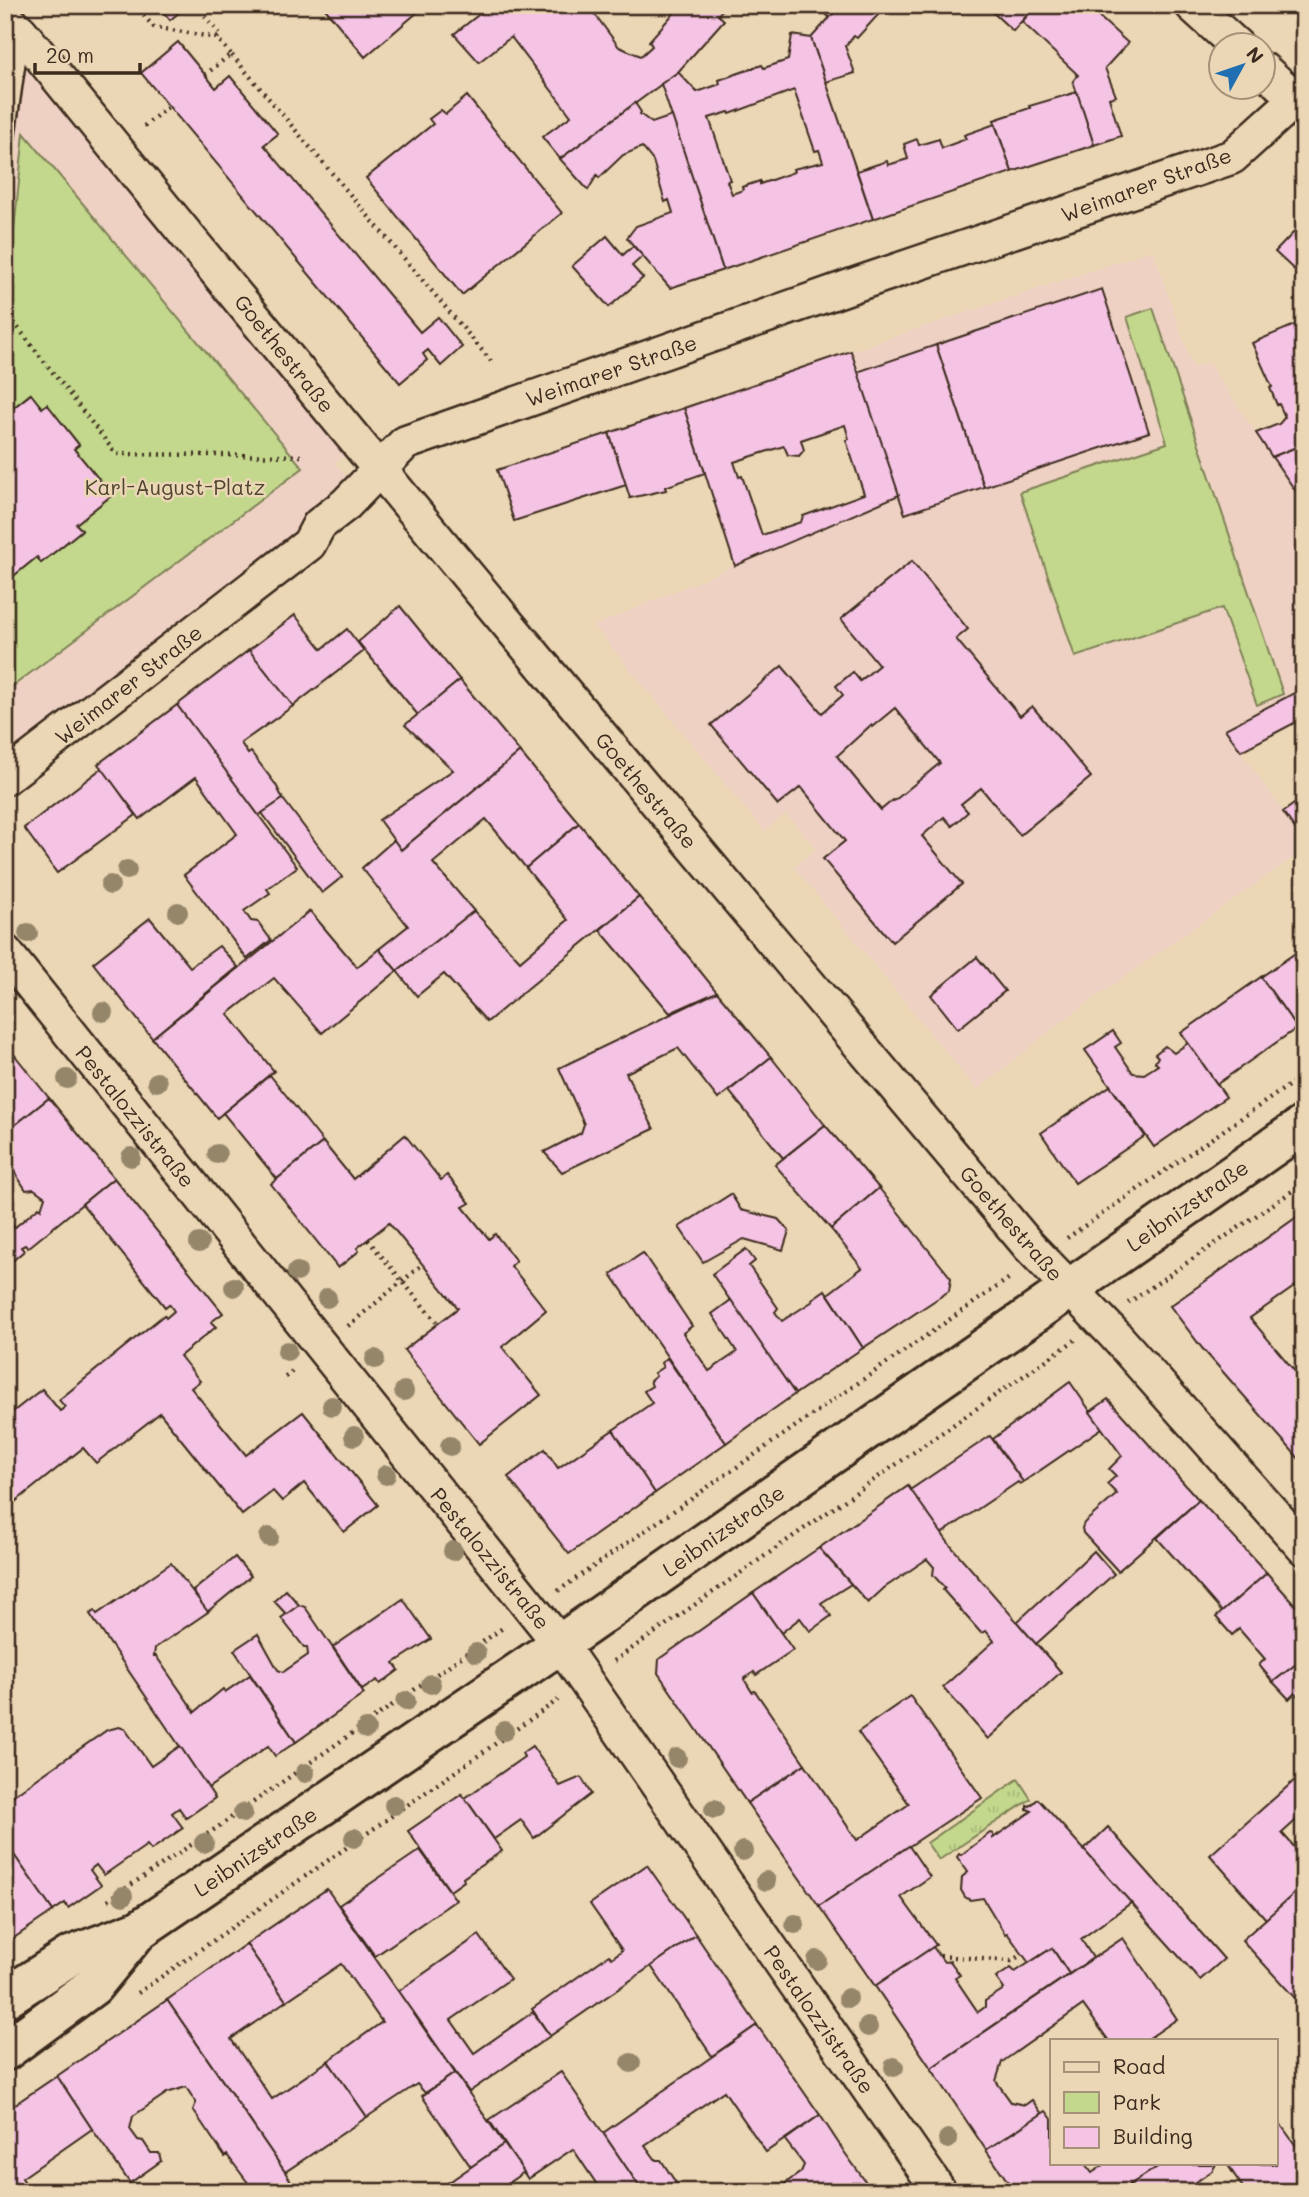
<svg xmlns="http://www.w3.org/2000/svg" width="1309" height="2197" viewBox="0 0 1309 2197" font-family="Mali,sans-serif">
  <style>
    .built { fill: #eed1c3 }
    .grass { fill: url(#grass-tufts); stroke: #7f8156; stroke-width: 2 }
    .park { fill: #c3d88d; stroke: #7f8156; stroke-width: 2 }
    .building { fill: #f5c3e3; stroke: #3b2a1e; stroke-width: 2; fill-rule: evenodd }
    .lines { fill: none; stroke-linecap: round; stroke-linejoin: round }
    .lane-casing { stroke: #3b2a1e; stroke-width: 23 }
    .street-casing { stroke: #3b2a1e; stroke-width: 38 }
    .secondary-casing { stroke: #3b2a1e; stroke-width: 44 }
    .path { stroke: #3b2a1e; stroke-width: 4.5; stroke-dasharray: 2 5; stroke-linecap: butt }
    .lane { stroke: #ebd7b5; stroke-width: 18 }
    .street { stroke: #ebd7b5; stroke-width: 33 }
    .secondary { stroke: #ebd7b5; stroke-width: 38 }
    .tree { fill: #95866b }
    .labels { text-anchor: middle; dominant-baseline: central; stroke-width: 5; stroke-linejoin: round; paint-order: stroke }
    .street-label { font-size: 21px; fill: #3b2a1e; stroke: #ebd7b5 }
    .park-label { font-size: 21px; fill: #4f442f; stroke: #ebd7b5 }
  </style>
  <defs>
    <pattern id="grass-tufts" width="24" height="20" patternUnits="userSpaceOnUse" patternTransform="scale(1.75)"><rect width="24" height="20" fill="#c3d88d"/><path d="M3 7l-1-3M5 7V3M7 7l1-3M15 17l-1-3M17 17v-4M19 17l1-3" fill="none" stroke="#a8ba79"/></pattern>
  </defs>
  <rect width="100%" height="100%" fill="#ebd7b5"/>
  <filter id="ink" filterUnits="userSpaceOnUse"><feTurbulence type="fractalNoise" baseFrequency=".0143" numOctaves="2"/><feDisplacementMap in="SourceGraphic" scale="14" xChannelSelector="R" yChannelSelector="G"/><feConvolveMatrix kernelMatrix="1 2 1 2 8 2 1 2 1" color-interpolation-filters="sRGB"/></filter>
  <g filter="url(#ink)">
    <g class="built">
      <polygon points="5,5 364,440 335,463 355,487 5,757"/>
      <polygon points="1153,250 1193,368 1208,362 1304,503 1304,688 1225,729 1304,841 1304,850 1065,1019 977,1090 794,867 816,849 786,814 764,831 594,626 899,495 851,351"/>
    </g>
    <polygon class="grass" points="1018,1779 1031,1799 939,1860 927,1843"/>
    <g class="park">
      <polygon points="24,133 303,468 5,692 5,583 37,557 41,563 81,531 76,524 112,495 74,449 79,444 47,405 42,408 30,394 8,412 5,409 5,317"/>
      <polygon points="1153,308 1283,694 1257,705 1222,608 1075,657 1020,492 1167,443 1127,317"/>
    </g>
    <g class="building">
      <polygon points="158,5 188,5 170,20"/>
      <polygon points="322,5 426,5 365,57"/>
      <polygon points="491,5 588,5 619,47 641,56 652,46 649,41 681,5 726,5 718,15 724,20 678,72 560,159 542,137 571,116 511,37 479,62 454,34"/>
      <polygon points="810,5 841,5 830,18 819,7"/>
      <polygon points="841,5 887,5 857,38 854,36 845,46 855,73 826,82 811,38"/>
      <polygon points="978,5 1036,5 1013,31 988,8 985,11"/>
      <polygon points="1036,5 1086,5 1128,43 1105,68 1116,96 1109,98 1121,136 1094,145 1073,81 1078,75 1022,22"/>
      <polygon points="1289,5 1304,5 1304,18"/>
      <path d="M792 35 811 38 873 219 723 270 661 84 678 72 697 92 720 84 719 80 762 65 764 68 788 60ZM794 90 815 151 819 150 823 162 793 169 794 172 760 184V181L742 187 743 190 732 194 727 181 730 180 709 118 729 112 730 114Z"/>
      <polygon points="178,42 216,88 230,76 278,134 264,145 420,332 438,317 462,347 441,366 428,350 423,354 427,360 400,383 141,73"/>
      <polygon points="1077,92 1094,145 1012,172 994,120 1030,108 1029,106"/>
      <polygon points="467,96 562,213 462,295 366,178 433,124 429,119 441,110 446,114"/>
      <polygon points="635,103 641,112 640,114 652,123 672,116 723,270 670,288 627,238 636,226 673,213 669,200 665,202 653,161 642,147 623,155 599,178 597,175 588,190 560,159"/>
      <polygon points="995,124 1012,172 873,219 857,171 887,161 888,165 908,159 904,144 917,139 919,145 939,139 942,148 966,139 964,135"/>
      <polygon points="1304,226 1304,279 1275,252 1297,229 1299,231"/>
      <polygon points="607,236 623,255 633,246 643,256 632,266 643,278 609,307 572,266"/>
      <polygon points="1102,289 1149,432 984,487 936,345"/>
      <polygon points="1304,321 1304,444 1272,457 1256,433 1279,424 1285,417 1279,404 1277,405 1270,388 1272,387 1252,343"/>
      <polygon points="936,345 984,487 905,514 857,372"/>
      <path d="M851 351 899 495 735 566 684 408ZM845 425 849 439 846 440 864 494 803 516 801 522 762 535 742 476 739 477 734 462 784 446 788 455 799 456 804 450 801 440Z"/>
      <polygon points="31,394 42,408 47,404 79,445 74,449 112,495 76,524 82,530 41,563 37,557 5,583 5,409 8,412"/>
      <polygon points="684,408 705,473 665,487 666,490 630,498 609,433"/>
      <polygon points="609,433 626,485 514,521 497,470"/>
      <polygon points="1304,444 1304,503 1272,457"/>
      <path d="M912 561 968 629 956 639 1020 716 1032 706 1091 777 1020 835 981 788 961 804 968 812 952 826 944 817 922 836 962 884 892 942 823 859 845 841 801 787 778 805 711 725 782 666 822 713 843 695 836 686 853 672 860 681 879 665 841 619ZM895 708 940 763 894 801 893 800 881 810 837 756 871 725 872 727Z"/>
      <polygon points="400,606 460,680 418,715 358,642"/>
      <polygon points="295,615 322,649 347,629 364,651 293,706 249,650"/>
      <polygon points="249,650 293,706 241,743 248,754 251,752 276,785 283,799 258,816 177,705"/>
      <polygon points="460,680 520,752 401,850 379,820 453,770 405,725"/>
      <polygon points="1304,688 1304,718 1241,751 1225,729"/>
      <polygon points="177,705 297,867 267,889 270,893 244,911 251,921 258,922 271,940 247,959 184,875 237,834 196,777 140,819 98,764"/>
      <polygon points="520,752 579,823 526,868 486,819 433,863 474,911 397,971 379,949 408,926 362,868 394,840 401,850"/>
      <polygon points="102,768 136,815 57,873 24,828"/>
      <polygon points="1304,797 1304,841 1283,812"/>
      <polygon points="283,799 342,877 322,893 262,813"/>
      <polygon points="579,823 639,897 487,1022 444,974 417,996 397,971 474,911 520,961 568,920 526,868"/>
      <polygon points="639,897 684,951 717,992 670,1013 600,930"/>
      <polygon points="310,911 357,967 379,949 397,971 322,1033 274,978 228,1014 274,1071 217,1118 152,1038"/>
      <polygon points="150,918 190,967 219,946 238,967 152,1038 93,963"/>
      <polygon points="1304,947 1304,1023 1297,1028 1261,977"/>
      <polygon points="977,957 1005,991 958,1029 931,995"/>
      <polygon points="1261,977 1297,1028 1217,1084 1181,1033"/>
      <polygon points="717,992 771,1057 718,1099 678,1048 626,1073 654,1129 562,1172 544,1152 581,1133 584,1124 559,1068"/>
      <polygon points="1113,1031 1121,1043 1115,1047 1133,1073 1144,1074 1158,1065 1155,1062 1158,1057 1155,1054 1165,1046 1174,1053 1188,1043 1226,1097 1154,1147 1085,1050"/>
      <polygon points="5,1043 49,1098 5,1133"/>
      <polygon points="771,1057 825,1125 783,1158 729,1091"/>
      <polygon points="270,1075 323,1142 277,1179 223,1113"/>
      <polygon points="1110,1086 1145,1136 1075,1183 1041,1133"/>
      <polygon points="49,1098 114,1178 28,1248 25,1245 21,1247 24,1251 5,1267 5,1228 12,1223 14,1228 39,1207 41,1209 45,1197 34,1189 26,1190 10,1165 5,1169 5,1133"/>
      <polygon points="825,1125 879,1188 831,1229 775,1165"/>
      <polygon points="405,1135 441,1180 447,1175 470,1203 463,1207 489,1239 495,1234 516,1261 511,1266 546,1310 502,1347 541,1395 479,1444 404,1350 458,1308 389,1223 357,1248 359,1251 338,1268 271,1184 323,1142 353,1179"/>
      <polygon points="114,1178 223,1313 211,1322 216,1327 180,1356 200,1381 191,1388 246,1455 303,1412 378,1505 344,1532 304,1483 282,1501 273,1491 242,1515 160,1413 96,1463 83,1448 5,1510 5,1418 42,1389 60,1411 65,1407 59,1400 164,1315 166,1318 174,1311 169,1304 165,1307 82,1204"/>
      <polygon points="879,1188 951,1278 949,1291 863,1348 828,1294 862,1268 831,1229"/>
      <polygon points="731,1194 741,1210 778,1219 789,1231 783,1250 744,1239 703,1262 679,1227"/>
      <polygon points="1304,1212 1304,1280 1250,1318 1304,1382 1304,1458 1301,1461 1202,1348 1170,1306"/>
      <polygon points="746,1249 755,1261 749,1266 778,1308 775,1312 782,1321 813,1301 812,1299 825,1290 863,1348 795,1394 712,1274"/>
      <polygon points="643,1253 692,1326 683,1333 709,1371 737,1352 712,1314 731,1300 795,1394 726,1443 611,1274"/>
      <polygon points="667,1358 726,1443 655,1493 613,1430 652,1403 644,1391 652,1386 650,1381 656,1376 654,1373 663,1367 661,1363"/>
      <polygon points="1070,1382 1102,1428 1023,1482 993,1439"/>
      <polygon points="1108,1399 1199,1500 1118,1571 1083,1533 1082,1528 1084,1523 1117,1494 1107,1484 1116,1476 1109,1469 1122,1456 1090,1412"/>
      <polygon points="613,1430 655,1493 569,1554 508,1477 545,1449 558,1468"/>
      <polygon points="990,1436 1023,1482 1020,1484 1018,1482 941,1534 910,1490"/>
      <polygon points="908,1486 950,1545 1061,1672 988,1739 943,1687 994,1641 986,1631 981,1633 943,1590 945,1588 933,1575 934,1567 927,1559 884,1588 868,1603 819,1548"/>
      <polygon points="1199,1500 1267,1573 1222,1612 1157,1538"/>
      <polygon points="819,1548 851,1584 821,1603 831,1616 810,1631 800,1618 781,1633 753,1593"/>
      <polygon points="1094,1551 1114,1574 1036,1644 1017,1622"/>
      <polygon points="235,1557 251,1576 207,1612 193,1591"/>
      <polygon points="171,1563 208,1612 155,1648 154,1656 156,1656 195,1712 223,1689 225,1692 250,1675 296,1742 275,1756 268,1746 208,1788 90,1614 95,1611 97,1614"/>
      <polygon points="1267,1573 1304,1615 1304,1658 1273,1682 1259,1665 1265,1659 1239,1629 1232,1635 1216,1617"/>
      <polygon points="286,1590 299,1605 287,1615 274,1601"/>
      <polygon points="753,1593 793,1650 756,1675 754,1672 744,1679 752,1692 755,1691 805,1764 747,1803 658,1673 659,1659"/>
      <polygon points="403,1599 431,1639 394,1663 399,1670 380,1684 377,1680 362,1690 333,1647"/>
      <polygon points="299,1605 305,1607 364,1694 296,1742 234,1650 258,1634 278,1670 283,1672 308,1655 307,1647 304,1647 281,1618"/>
      <polygon points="1304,1658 1304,1702 1295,1693 1289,1699 1273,1682"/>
      <polygon points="910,1696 982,1798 819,1906 747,1803 805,1764 857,1840 909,1804 858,1732"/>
      <polygon points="119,1727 125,1729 151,1766 180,1746 215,1798 186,1818 179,1808 172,1813 183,1828 151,1850 147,1845 104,1875 96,1865 90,1870 101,1885 68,1908 65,1903 53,1911 5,1842 5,1801 107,1730"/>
      <polygon points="532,1746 560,1786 581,1777 591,1794 534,1838 521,1820 494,1839 465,1798 524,1757 522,1753"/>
      <polygon points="1304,1772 1304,1813 1282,1833 1304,1858 1304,1885 1266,1919 1210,1855"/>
      <polygon points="462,1794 502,1851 463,1878 464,1881 450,1891 408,1831"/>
      <polygon points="1038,1799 1132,1902 1081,1939 1093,1958 1069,1974 1052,1948 1029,1963 1007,1933 1005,1934 983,1898 970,1900 965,1897 961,1890 962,1877 968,1872 957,1857 959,1854 961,1855 990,1833 993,1834 993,1838 1032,1811 1027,1809 1027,1805 1030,1806"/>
      <polygon points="1108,1827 1224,1959 1200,1980 1084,1850"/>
      <polygon points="5,1842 53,1911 5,1944"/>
      <polygon points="909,1846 930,1877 901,1897 936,1945 875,1986 819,1906"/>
      <polygon points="420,1850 456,1900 375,1956 339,1905"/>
      <polygon points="647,1865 696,1935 550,2036 532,2009 609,1955 612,1958 622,1950 590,1904"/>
      <polygon points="1304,1885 1304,2008 1242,1940"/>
      <polygon points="327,1889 455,2073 425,2093 417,2084 367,2117 328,2061 382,2022 341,1964 286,2001 246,1944"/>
      <polygon points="479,1935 510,1979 451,2020 474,2053 533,2012 550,2036 469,2092 399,1991"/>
      <polygon points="696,1935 757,2025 712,2056 651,1966"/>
      <polygon points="1123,1938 1177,2019 1145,2041 1109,2041 1083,2005 1002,2062 996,2081 1011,2102 1025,2105 1032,2100 1042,2114 986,2150 931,2068"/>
      <polygon points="246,1944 286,2001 231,2039 272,2099 328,2061 367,2117 285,2172 167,2000"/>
      <polygon points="933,1947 944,1962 950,1961 960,1975 955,1978 978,2012 985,2007 985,2001 1004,1989 996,1978 1011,1968 1015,1972 1052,1948 1069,1974 931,2068 875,1986"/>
      <polygon points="167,2000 285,2172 298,2192 260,2192 257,2187 252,2188 227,2155 225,2157 193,2110 196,2103 186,2087 167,2093 133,2116 130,2129 138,2140 143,2141 151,2153 159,2153 161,2161 130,2183 92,2129 57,2076"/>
      <polygon points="757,2025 820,2115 766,2152 724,2091 645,2145 656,2160 661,2160 682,2192 643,2192 603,2133"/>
      <polygon points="561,2072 603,2133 643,2192 602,2192 573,2149 528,2179 489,2120"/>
      <polygon points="455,2073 504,2144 471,2167 422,2096"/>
      <polygon points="57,2076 92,2129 22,2178 31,2192 5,2192 5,2111"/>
      <polygon points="1046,2111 1052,2119 1052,2164 1085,2164 1092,2173 1105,2164 1162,2164 1119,2192 1015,2192 986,2150"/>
      <polygon points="820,2115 845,2153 873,2192 773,2192 801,2172 804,2165 785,2140"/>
      <polygon points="1276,2118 1304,2157 1304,2192 1246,2192 1227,2164 1276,2164"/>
      <polygon points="504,2144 524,2172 495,2192 435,2192"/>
      <polygon points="1162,2164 1216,2164 1212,2171 1181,2192 1119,2192"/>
    </g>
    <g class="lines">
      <defs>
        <polyline id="lane" points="5,138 20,31"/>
        <g id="street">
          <polyline points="1192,5 1237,46"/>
          <path d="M5 18 20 31C352 440 690 843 1029 1246L1113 1333 1304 1548"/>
          <polyline points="1264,70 1304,106"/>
          <polyline points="5,778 309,544 319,525 346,504 405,443 860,283 1232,157 1296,99"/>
          <polyline points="5,952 560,1644 940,2192"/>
        </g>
        <g id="secondary">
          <polyline points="5,1998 70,1956 139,1930 560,1644 1304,1125"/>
          <polyline points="5,2051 93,1986 138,1931"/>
        </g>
      </defs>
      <use href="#lane" class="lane-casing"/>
      <use href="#street" class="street-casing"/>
      <use href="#secondary" class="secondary-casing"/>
      <g class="path">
        <polyline points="134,5 154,27 217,38"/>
        <polyline points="196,5 221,35 217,38 231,54"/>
        <polyline points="205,75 231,54 491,361"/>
        <polyline points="144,126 169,106"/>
        <polyline points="5,228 13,162"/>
        <polyline points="5,311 116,454 306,456"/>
        <polyline points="1067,1238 1304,1075"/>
        <polyline points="368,1240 438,1324"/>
        <polyline points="1128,1303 1304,1183"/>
        <polyline points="348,1326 423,1264"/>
        <polyline points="285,1377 295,1369"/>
        <polyline points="558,1591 1011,1277"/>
        <polyline points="614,1661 1075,1340"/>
        <polyline points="108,1900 215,1829 504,1627"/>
        <polyline points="940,1956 1011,1961 1023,1954"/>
        <polyline points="138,1993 558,1700"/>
      </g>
      <use href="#lane" class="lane"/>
      <use href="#street" class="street"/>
      <use href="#secondary" class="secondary"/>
    </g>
    <g class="tree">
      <circle cx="127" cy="870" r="10"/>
      <circle cx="110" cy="885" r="10"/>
      <circle cx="178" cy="912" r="10"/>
      <circle cx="28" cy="933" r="10"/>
      <circle cx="103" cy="1012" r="10"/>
      <circle cx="67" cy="1079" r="10"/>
      <circle cx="157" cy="1082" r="10"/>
      <circle cx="217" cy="1154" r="10"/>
      <circle cx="131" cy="1157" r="10"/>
      <circle cx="199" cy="1243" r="10"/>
      <circle cx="297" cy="1272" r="10"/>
      <circle cx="234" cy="1287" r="10"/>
      <circle cx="327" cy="1298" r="10"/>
      <circle cx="287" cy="1351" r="10"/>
      <circle cx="375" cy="1359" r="10"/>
      <circle cx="404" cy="1391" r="10"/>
      <circle cx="332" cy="1406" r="10"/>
      <circle cx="354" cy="1436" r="10"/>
      <circle cx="450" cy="1446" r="10"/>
      <circle cx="386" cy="1475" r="10"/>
      <circle cx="269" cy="1537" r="10"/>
      <circle cx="453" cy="1551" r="10"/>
      <circle cx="476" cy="1653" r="10"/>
      <circle cx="431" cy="1684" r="10"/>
      <circle cx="406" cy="1701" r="10"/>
      <circle cx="366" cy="1729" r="10"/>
      <circle cx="504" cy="1731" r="10"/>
      <circle cx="677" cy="1758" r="10"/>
      <circle cx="305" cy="1773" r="10"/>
      <circle cx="394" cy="1805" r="10"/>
      <circle cx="714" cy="1809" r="10"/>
      <circle cx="243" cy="1813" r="10"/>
      <circle cx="354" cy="1838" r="10"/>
      <circle cx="204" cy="1843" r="10"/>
      <circle cx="743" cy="1851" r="10"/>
      <circle cx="766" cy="1881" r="10"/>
      <circle cx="123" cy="1896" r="10"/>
      <circle cx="795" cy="1924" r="10"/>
      <circle cx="817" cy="1960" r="10"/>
      <circle cx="848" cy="1998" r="10"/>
      <circle cx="868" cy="2027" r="10"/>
      <circle cx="631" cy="2063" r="10"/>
      <circle cx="894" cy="2067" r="10"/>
      <circle cx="948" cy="2139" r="10"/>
    </g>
  </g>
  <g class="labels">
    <g class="street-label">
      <text transform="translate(1146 184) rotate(-20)">Weimarer Straße</text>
      <text transform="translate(285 353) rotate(51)">Goethestraße</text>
      <text transform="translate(611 370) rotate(-19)">Weimarer Straße</text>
      <text transform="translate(128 684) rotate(-38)">Weimarer Straße</text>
      <text transform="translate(647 790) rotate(50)">Goethestraße</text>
      <text transform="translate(136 1116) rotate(51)">Pestalozzistraße</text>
      <text transform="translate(1187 1205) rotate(-35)">Leibnizstraße</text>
      <text transform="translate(1012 1223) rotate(49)">Goethestraße</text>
      <text transform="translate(723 1530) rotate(-35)">Leibnizstraße</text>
      <text transform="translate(491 1558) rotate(51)">Pestalozzistraße</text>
      <text transform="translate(255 1851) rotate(-34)">Leibnizstraße</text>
      <text transform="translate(820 2019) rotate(55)">Pestalozzistraße</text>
    </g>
    <g class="park-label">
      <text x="175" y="486">Karl-August-Platz</text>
    </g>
  </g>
  <rect width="1309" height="2197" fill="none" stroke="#ebd7b5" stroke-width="28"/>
  <rect x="14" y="14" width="1281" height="2169" fill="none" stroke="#3b2a1e" stroke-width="2.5" filter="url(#ink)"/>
  <rect x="1050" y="2039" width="228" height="126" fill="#ebd7b5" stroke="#a59279" stroke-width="2"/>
  <rect x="1064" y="2062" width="35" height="10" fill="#ebd7b5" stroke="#a59279" stroke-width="2"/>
  <text x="1113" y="2074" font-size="21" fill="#3b2a1e">Road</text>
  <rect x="1064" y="2092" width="35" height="21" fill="#c3d88d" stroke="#a59279" stroke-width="2"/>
  <text x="1113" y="2110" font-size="21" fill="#3b2a1e">Park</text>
  <rect x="1064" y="2127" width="35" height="21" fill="#f5c3e3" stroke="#a59279" stroke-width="2"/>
  <text x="1113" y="2144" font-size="21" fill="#3b2a1e">Building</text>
  <g transform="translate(1242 66) rotate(50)"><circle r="33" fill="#ebd7b5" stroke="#a59279" stroke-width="2"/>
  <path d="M0-5L12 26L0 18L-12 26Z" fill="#1f6fb2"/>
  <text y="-10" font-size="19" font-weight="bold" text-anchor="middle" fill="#3b2a1e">N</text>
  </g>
  <path d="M35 63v10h105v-10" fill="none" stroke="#3b2a1e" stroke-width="3.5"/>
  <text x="46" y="63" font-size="21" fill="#3b2a1e" stroke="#ebd7b5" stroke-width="5" paint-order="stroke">20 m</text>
</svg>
